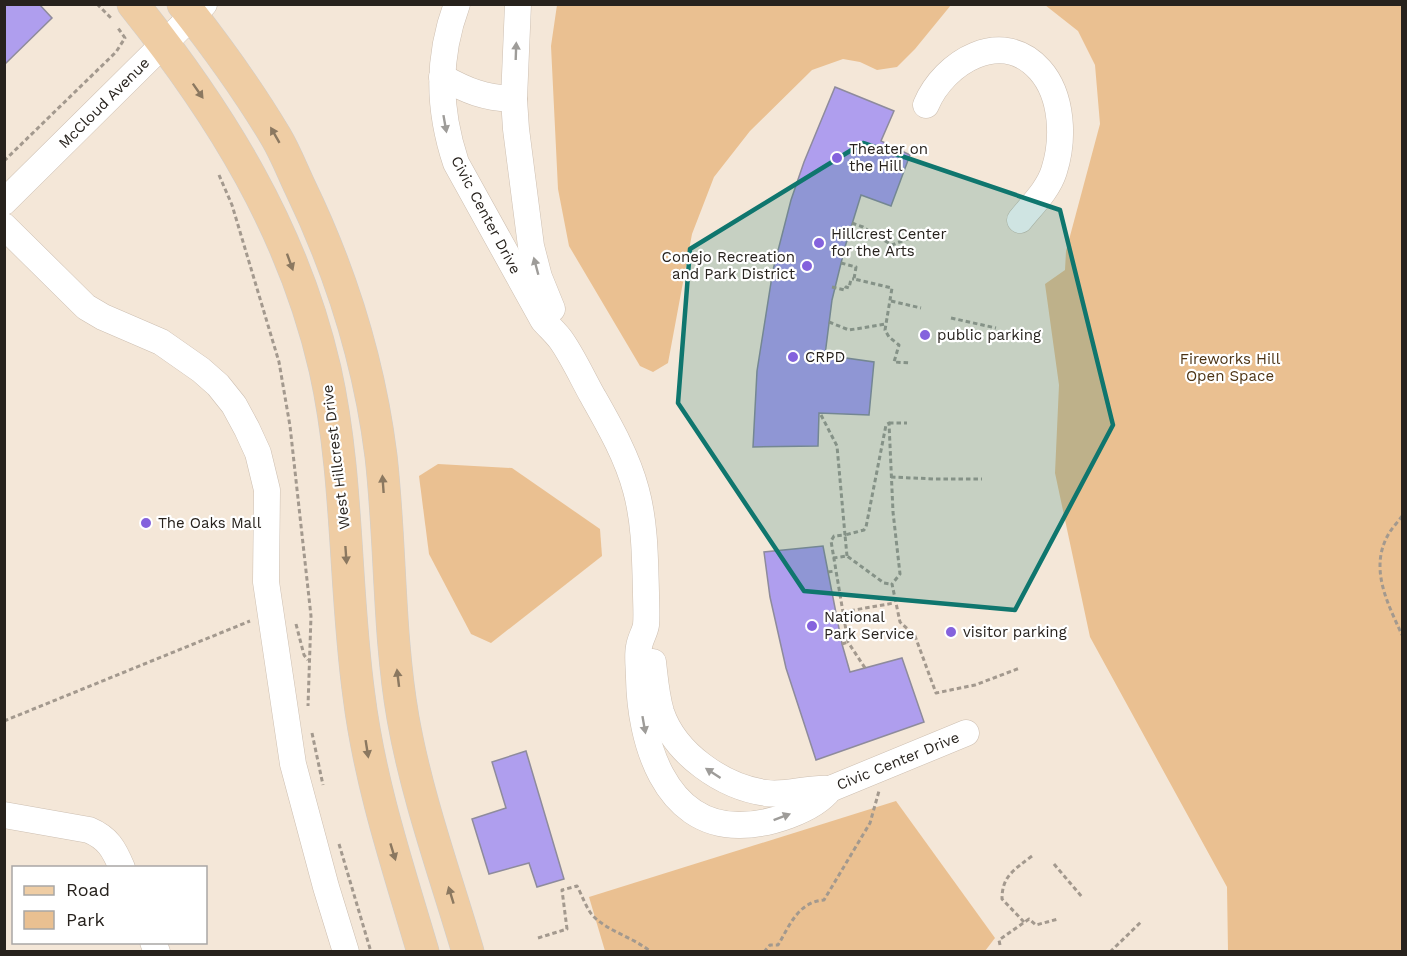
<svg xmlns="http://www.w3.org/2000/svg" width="1407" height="956" viewBox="0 0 1407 956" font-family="'Work Sans',sans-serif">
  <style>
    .green { fill: #eac091 }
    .building { fill: #af9eee; stroke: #8e8b9c; stroke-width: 1.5 }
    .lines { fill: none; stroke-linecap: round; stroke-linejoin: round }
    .minor-casing { stroke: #cdbfb1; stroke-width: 27 }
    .major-casing { stroke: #cfcecd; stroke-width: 33 }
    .path { stroke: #a3998e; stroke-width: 3; stroke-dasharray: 4.5 3; stroke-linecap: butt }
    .minor { stroke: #fff; stroke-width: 26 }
    .major { stroke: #efcda4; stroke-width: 32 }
    .oneway { fill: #9e9c99 }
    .oneway2 { fill: #8b7860 }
    .marked { fill: #0f766e; fill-opacity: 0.2; stroke: #0f766e; stroke-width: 4.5; stroke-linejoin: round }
    .poi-dot { fill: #8462dd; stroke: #fff; stroke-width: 2 }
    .labels { text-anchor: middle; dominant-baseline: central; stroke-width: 4.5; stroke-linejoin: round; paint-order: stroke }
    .street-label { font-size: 15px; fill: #27221d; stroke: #fff }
    .poi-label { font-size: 15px; fill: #27221d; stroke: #fff; text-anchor: start }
    .park-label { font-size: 15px; fill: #4c3314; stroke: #fff }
  </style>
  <rect width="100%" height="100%" fill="#f4e7d8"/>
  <g class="green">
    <polygon points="557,5 557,4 951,5 915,49 897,67 877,70 860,62 843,59 812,70 750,131 714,177 692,234 668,363 653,372 640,366 569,246 558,189 551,46"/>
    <polygon points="1045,5 1402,5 1402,951 1228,951 1227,887 1090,637 1055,473 1059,385 1045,284 1065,270 1066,251 1100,124 1095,65 1078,31"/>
    <polygon points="438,464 512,468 600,529 602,556 491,643 471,634 429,554 419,476"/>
    <polygon points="896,801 995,938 985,951 605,951 589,897"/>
  </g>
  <g class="building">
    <polygon points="4,4 39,4 52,18 4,65"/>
    <polygon points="835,87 894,111 881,141 910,155 891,206 861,195 845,247 832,300 825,355 874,362 869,415 819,413 818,446 753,447 757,371 773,270 791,200 804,162"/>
    <polygon points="823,546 842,644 850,672 902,658 924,722 816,760 786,668 770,597 764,552"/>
    <polygon points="526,751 564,879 537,887 529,863 489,874 472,819 506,808 492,762"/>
  </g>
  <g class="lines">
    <defs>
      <g id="minor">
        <path d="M457 4C437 58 438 109 456 163L543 320C549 327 556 333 561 340 573 357 582 377 592 395 609 425 627 456 636 490 645 523 645 558 646 593 646 603 647 615 646 625 645 632 640 639 639 647 637 656 639 668 639 678 640 740 664 826 740 825 768 825 813 811 830 789"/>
        <polyline points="518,4 514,99 516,129 531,246 539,277 552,309"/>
        <path d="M442 77C467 91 485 98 514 99"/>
        <path d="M926 105C944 62 1002 27 1040 70 1063 96 1064 140 1054 171 1048 190 1032 205 1020 220"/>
        <polyline points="4,202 204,4"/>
        <polyline points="4,226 86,307 103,317 161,342 201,370 218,385 234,405 247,429 258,453 267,490 266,582 293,764 326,887 346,952"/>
        <path d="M653 662C655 679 656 695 661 712 675 754 723 787 766 793 788 796 808 787 830 789L966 733"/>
        <path d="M4 815 89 830C108 838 114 849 122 868"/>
        <polyline points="153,942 157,952"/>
      </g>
      <g id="major">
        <path d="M133 4C221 114 293 230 325 369 349 476 344 588 359 696 370 784 398 867 423 952"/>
        <path d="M183 4C217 47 248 90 276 137 285 152 292 170 300 187 342 274 369 360 381 456 391 543 388 632 403 718 417 797 445 874 468 952"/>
      </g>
    </defs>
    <use href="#minor" class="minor-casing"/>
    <use href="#major" class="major-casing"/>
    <g class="path">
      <polyline points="97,4 111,18"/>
      <polyline points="4,161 116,52 125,38 118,28"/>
      <polyline points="219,175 232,205 279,362 290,426 311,616 308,706"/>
      <polyline points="852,223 863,227 892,245 929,230 944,232"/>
      <polyline points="841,263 856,267 854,279 892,288 885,330 889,337 899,345 894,362 911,363"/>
      <polyline points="832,287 845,290 846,287 849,288 851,279 854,279"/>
      <polyline points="891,301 921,308"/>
      <polyline points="951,318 996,328"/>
      <polyline points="829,322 849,330 886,324"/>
      <polyline points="821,415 837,446 845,535 834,536 831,541 848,642 865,668"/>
      <polyline points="889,423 907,423"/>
      <polyline points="891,477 935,479 982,479"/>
      <path d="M1402 516C1398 522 1391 529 1388 535 1369 569 1388 604 1402 635"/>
      <polyline points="847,556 845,535 864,530 866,527 886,425 889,423 893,512 900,574 892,584 900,622 915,636 936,693 975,685 1020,668"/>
      <polyline points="833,558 847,556 884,583 891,584"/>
      <polyline points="828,572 835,571"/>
      <polyline points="843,612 894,603"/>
      <polyline points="296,624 304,655 308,660"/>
      <polyline points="842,644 848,642"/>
      <polyline points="4,721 250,621"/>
      <polyline points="312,733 323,785"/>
      <polyline points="339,844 371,952"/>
      <polyline points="1054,864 1082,897"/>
      <path d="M1024 922 1002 899C1002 876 1014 870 1032 856"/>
      <path d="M538 938 567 929 562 890 577 886C582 895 586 908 593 916 609 932 633 937 651 952"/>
      <polyline points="1000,945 999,940 1029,919 1036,925 1058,919"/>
      <path d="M764 952 770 945H778C790 925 798 902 824 900L870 823 879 791"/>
      <polyline points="1110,952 1142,921"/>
    </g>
    <use href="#minor" class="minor"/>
    <use href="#major" class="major"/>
  </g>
  <defs><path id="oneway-solid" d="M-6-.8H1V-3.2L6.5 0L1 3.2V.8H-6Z" transform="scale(1.5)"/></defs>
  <g class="oneway">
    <use href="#oneway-solid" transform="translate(516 51) rotate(-88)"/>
    <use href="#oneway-solid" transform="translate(445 124) rotate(80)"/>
    <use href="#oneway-solid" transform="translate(536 266) rotate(-105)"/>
    <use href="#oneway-solid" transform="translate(644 725) rotate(80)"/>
    <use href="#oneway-solid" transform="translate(713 773) rotate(-147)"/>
    <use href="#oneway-solid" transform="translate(782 817) rotate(-21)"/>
  </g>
  <g class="oneway2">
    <use href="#oneway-solid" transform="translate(198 91) rotate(55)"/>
    <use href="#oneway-solid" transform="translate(275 135) rotate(-120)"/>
    <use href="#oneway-solid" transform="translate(290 262) rotate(70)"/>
    <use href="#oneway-solid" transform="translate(383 484) rotate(-94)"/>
    <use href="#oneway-solid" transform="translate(346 555) rotate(86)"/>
    <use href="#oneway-solid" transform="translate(398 678) rotate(-97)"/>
    <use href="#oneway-solid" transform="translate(367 749) rotate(81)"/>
    <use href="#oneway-solid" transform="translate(393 852) rotate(73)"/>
    <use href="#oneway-solid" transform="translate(451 895) rotate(-107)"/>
  </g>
  <path class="marked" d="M863 143 1060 210 1113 425 1015 610 804 591 678 403 690 249Z"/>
  <g class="poi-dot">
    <circle cx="837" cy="158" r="6"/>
    <circle cx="819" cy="243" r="6"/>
    <circle cx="807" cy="266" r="6"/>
    <circle cx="925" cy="335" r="6"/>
    <circle cx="793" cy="357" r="6"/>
    <circle cx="146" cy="523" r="6"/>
    <circle cx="812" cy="626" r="6"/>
    <circle cx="951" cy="632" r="6"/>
  </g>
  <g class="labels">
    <g class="street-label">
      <text transform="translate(104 103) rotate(-45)">McCloud Avenue</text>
      <text transform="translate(486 215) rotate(62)">Civic Center Drive</text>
      <text transform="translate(336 457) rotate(-97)">West Hillcrest Drive</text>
      <text transform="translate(898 761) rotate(-22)">Civic Center Drive</text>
    </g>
    <g class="poi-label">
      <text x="849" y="149">Theater on<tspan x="849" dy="17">the Hill</tspan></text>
      <text x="831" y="234">Hillcrest Center<tspan x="831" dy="17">for the Arts</tspan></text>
      <text x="795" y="257" text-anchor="end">Conejo Recreation<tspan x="795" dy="17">and Park District</tspan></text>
      <text x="937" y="335">public parking</text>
      <text x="805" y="357">CRPD</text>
      <text x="158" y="523">The Oaks Mall</text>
      <text x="824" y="617">National<tspan x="824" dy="17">Park Service</tspan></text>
      <text x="963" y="632">visitor parking</text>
    </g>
    <g class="park-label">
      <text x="1230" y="359">Fireworks Hill<tspan x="1230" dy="17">Open Space</tspan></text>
    </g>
  </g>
  <rect width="1407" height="956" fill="none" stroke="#27221d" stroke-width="12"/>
  <rect x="12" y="866" width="195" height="78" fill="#ffffff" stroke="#a9a7a5" stroke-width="1.5"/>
  <rect x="24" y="886" width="30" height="9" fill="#efcda4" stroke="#a9a7a5" stroke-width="1.5"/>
  <text x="66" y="896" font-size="18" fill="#27221d">Road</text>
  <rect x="24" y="911" width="30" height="18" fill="#eac091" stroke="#a9a7a5" stroke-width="1.5"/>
  <text x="66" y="926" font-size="18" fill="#27221d">Park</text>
</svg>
